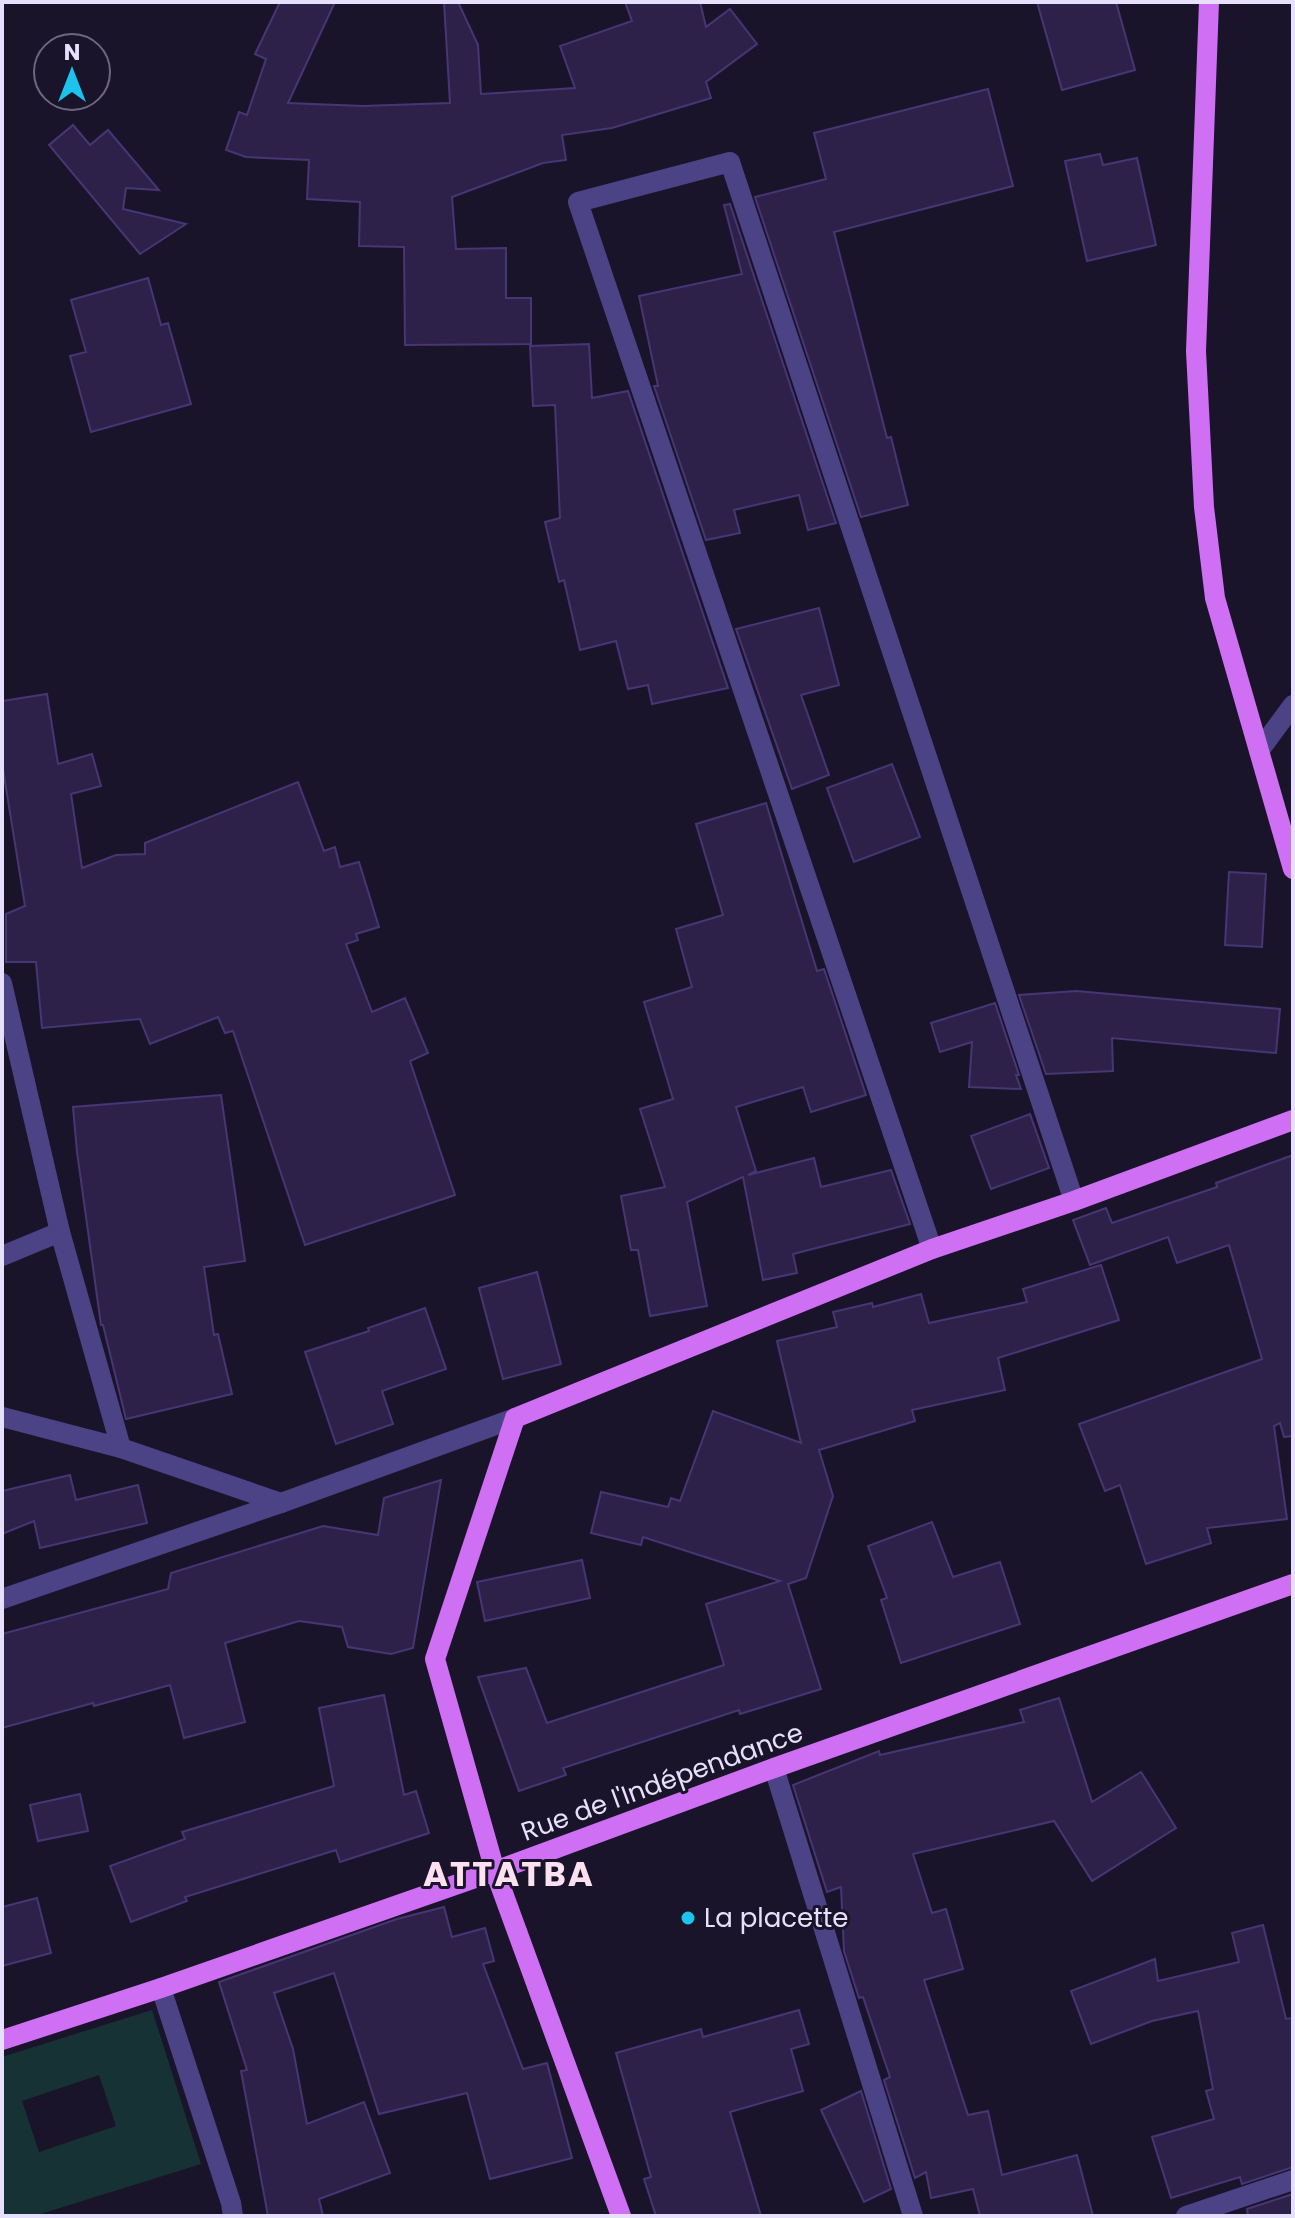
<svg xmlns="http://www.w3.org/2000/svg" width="1295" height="2218" viewBox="0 0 1295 2218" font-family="Poppins,sans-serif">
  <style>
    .green { fill: #173234; fill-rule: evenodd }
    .building { fill: #2d214a; stroke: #483574; stroke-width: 2 }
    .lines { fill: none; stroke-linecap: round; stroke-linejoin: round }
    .minor { stroke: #4c4386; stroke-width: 20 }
    .major { stroke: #cf70f4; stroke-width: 20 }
    .poi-dot { fill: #1bc3ed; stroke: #1a142b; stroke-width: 3 }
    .labels { text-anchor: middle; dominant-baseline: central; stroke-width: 6; stroke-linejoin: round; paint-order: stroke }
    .street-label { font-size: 26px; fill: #e6e0fc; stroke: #1a142b }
    .poi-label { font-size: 26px; fill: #e6e0fc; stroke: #1a142b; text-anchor: start }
    .district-label { font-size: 34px; font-weight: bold; letter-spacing: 2px; fill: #fde1f0; stroke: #1a142b }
  </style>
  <rect width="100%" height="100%" fill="#1a142b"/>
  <path class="green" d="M152 2010 201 2164 34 2216H2V2057ZM99 2075 116 2126 39 2152 22 2101Z"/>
  <g class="building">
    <polygon points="280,2 335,2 288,103 363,106 450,103 444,2 458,2 478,45 481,94 575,88 560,46 632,21 625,2 700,2 706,27 730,9 757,44 706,82 711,98 612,128 562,135 566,160 543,163 452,197 456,249 506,248 506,298 531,298 531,344 405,345 404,247 359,246 360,202 307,199 309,160 246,157 226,150 239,112 247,115 266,59 255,54"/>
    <polygon points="1037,2 1116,2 1135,70 1062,90"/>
    <polygon points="988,89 1013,186 834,232 887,438 891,437 908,505 861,517 755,197 826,179 814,133"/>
    <polygon points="73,125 90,145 108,130 159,190 126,188 123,209 186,224 140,254 49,145"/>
    <polygon points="1100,154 1103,165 1137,158 1156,245 1087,261 1065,161"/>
    <polygon points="730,204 836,523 808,530 799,495 734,510 740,533 706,540 654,386 658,386 639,296 742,274 724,205"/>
    <polygon points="148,278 161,325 168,323 191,404 91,432 70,356 86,352 71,300"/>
    <polygon points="589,344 592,398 628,391 728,688 652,704 648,685 628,689 616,641 580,650 564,580 559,582 545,522 560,518 555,405 533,406 530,346"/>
    <polygon points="819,608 839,685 801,695 829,775 792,789 736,629"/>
    <polygon points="47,694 58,764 92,754 101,786 71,794 82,868 116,855 145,854 145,843 298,782 324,851 335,847 340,867 359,862 379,927 356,934 358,940 346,944 372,1012 405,998 428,1053 410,1061 455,1195 305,1245 233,1031 225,1033 218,1017 150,1044 140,1019 42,1028 36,962 6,962 6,914 25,906 2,763 2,701"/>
    <polygon points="892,764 920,837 854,862 827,788"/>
    <polygon points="766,803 817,971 824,969 866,1095 811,1112 803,1087 736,1107 756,1171 748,1175 814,1158 821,1187 891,1170 910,1224 793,1254 797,1273 763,1280 743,1177 687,1202 707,1306 650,1316 638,1250 631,1250 621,1196 665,1187 640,1109 673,1099 644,1002 692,987 676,929 723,915 696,824"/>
    <polygon points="1229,872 1266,874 1262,947 1225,945"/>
    <polygon points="1076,991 1280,1009 1276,1053 1112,1038 1113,1071 1046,1074 1019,995"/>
    <polygon points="995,1003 1019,1075 1016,1075 1021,1089 969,1087 972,1042 940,1052 931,1023"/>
    <polygon points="221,1095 245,1261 204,1267 214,1335 218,1334 232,1394 126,1419 103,1325 101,1325 77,1152 73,1107"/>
    <polygon points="1030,1114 1049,1168 991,1189 971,1136"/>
    <polygon points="1293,1155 1293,1436 1284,1437 1280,1423 1274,1426 1287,1519 1207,1528 1211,1543 1146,1564 1120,1485 1105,1491 1079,1424 1262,1359 1229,1245 1177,1263 1168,1237 1090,1265 1073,1220 1106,1208 1112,1223 1217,1187 1216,1183"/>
    <polygon points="1101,1265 1119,1320 998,1358 1005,1390 912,1410 915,1421 819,1450 833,1496 806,1578 788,1584 821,1689 740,1714 739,1710 563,1768 566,1775 519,1791 478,1677 526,1668 547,1723 724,1665 706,1604 780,1581 643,1537 641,1545 591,1533 601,1492 668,1507 671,1498 680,1501 713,1411 801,1443 777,1341 837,1327 833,1312 872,1303 873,1307 921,1294 929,1323 1027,1302 1023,1289"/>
    <polygon points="537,1272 561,1364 503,1379 479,1288"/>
    <polygon points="425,1308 446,1369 382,1391 393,1424 336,1444 305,1352 369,1331 368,1328"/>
    <polygon points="70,1475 76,1500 138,1485 147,1523 40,1548 34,1521 2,1534 2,1491"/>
    <polygon points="441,1480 413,1648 391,1654 348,1647 342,1627 299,1621 225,1643 245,1722 184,1738 170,1685 94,1706 93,1703 2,1728 2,1634 168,1589 171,1573 323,1526 378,1535 384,1498"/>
    <polygon points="932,1522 953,1577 1000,1562 1020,1624 901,1663 881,1600 887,1598 868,1546"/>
    <polygon points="582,1560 590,1598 485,1621 477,1582"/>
    <polygon points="384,1695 404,1795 416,1791 429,1833 340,1862 336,1850 185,1897 187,1901 131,1922 110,1866 185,1839 182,1832 334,1786 319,1708"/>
    <polygon points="1059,1698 1092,1802 1141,1772 1176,1828 1092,1881 1054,1821 913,1854 932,1913 946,1909 963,1969 924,1980 968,2115 988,2111 1002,2175 1077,2155 1093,2216 980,2216 973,2189 931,2198 926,2172 915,2178 884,2080 890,2077 863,1997 859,1998 844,1951 841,1887 827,1892 793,1785 879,1751 880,1755 1024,1722 1020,1710"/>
    <polygon points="80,1794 88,1831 38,1841 30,1805"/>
    <polygon points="37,1898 51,1953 2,1966 2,1907"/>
    <polygon points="444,1907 452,1937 485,1928 494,1961 483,1964 523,2069 547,2063 572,2158 490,2179 467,2093 379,2114 334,1973 274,1993 293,2049 307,2124 364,2102 390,2173 319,2199 323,2216 268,2216 241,2071 247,2070 219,1982 397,1919"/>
    <polygon points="1263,1925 1286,2019 1293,2018 1293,2167 1242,2184 1240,2177 1171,2198 1152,2137 1214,2119 1206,2091 1213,2089 1198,2011 1152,2021 1091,2044 1071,1991 1155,1959 1158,1981 1239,1962 1232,1933"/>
    <polygon points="799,2010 809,2044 791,2049 803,2091 730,2112 761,2216 656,2216 644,2179 651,2177 616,2053 701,2029 703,2037"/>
    <polygon points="861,2091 891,2189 864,2202 821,2110"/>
    <polygon points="1293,2194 1293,2216 1248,2216 1247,2209"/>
  </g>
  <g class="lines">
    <g class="minor">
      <polyline points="1259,751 1293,705"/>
      <polyline points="2,983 60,1232"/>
      <polyline points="932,1249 578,202 730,162 1074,1201"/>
      <polyline points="2,1256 60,1232 121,1448"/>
      <polyline points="2,1417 121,1448 281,1503"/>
      <polyline points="2,1599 281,1503 515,1418"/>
      <polyline points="774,1768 913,2216"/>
      <polyline points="161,1988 231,2203 233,2216"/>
      <polyline points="1186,2216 1293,2180"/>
    </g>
    <g class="major">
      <polyline points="1209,2 1196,351 1204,507 1215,598 1293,869"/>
      <polyline points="2,2040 161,1988 495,1871 774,1768 1293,1584"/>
      <polyline points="621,2216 495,1871 435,1659 515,1418 932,1249 1074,1201 1293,1120"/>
    </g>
  </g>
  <circle class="poi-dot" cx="688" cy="1918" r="8"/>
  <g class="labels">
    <g class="street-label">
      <text transform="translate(662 1782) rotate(-20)">Rue de l'Indépendance</text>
    </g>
    <g class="poi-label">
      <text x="704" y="1918">La placette</text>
    </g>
    <g class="district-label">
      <text x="509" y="1874">ATTATBA</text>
    </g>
  </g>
  <rect width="1295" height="2218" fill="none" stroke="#e6e0fc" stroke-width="8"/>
  <g transform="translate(72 72)"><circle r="38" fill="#1a142b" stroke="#6c667f" stroke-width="2"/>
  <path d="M0-6L14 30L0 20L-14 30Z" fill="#1bc3ed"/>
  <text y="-12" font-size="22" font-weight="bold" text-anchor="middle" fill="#e6e0fc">N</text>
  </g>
</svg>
